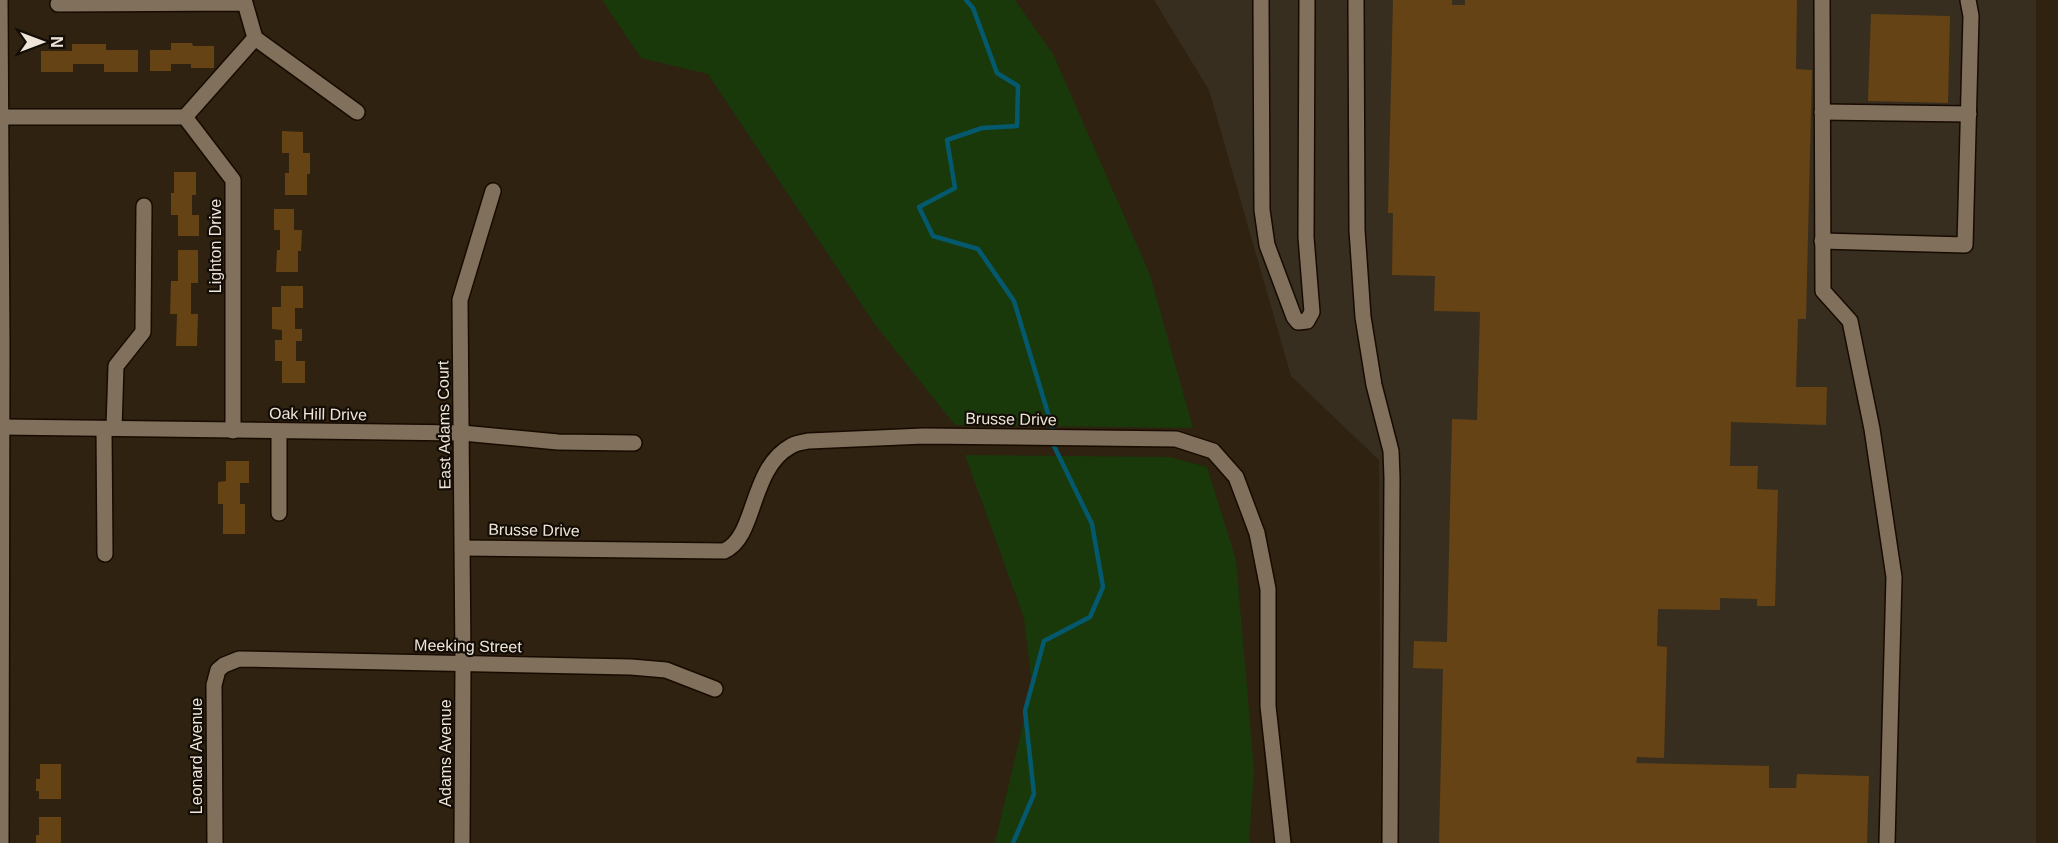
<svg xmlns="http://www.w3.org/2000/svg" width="2058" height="843" viewBox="0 0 2058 843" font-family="Arial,sans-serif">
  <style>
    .industrial { fill: #382e1f }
    .green { fill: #19390b }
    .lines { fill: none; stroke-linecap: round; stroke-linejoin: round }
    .stream { stroke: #05596e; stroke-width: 4.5 }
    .building { fill: #664314 }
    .minor-casing { stroke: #170b00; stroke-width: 18 }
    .minor { stroke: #80705c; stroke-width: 15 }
    .labels { text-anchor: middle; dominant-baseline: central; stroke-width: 4.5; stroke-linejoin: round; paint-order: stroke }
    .street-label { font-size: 16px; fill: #eee5da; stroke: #130d06 }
  </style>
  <rect width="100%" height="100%" fill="#2f2210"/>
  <polygon class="industrial" points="1154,0 2036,0 2036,843 1381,843 1379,460 1291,376 1209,90"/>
  <g class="green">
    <polygon points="602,0 1015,0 1053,54 1150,275 1193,428 955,425 876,326 708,74 641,58"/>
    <polygon points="965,455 1169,457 1207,467 1236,560 1254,770 1249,843 995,843 1032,686 1024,618"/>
  </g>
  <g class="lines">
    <g class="stream">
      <polyline points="966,0 973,8 997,73 1018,86 1017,126 982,128 947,140 955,188 919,207 933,236 978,249 1014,301 1053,430"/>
      <polyline points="1013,843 1034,794 1025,711 1044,641 1090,617 1103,587 1092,524 1053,444"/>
    </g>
  </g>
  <g class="building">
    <polygon points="1393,0 1452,0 1452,5 1465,5 1465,0 1797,0 1796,69 1812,70 1806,319 1798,319 1796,387 1827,387 1826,425 1731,422 1730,466 1758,466 1757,489 1778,490 1775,606 1757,606 1757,599 1720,598 1720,610 1658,609 1657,646 1667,647 1664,758 1637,757 1636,763 1769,766 1769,788 1796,788 1797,774 1869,776 1867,843 1439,843 1443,669 1413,668 1414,641 1447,642 1452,419 1477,420 1480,312 1434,311 1435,276 1392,275 1393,213 1388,213"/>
    <polygon points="1871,14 1950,16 1948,103 1868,101"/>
    <polygon points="171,43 192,43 193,46 214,46 214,68 191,68 191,64 171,64 171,71 150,71 150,50 171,50"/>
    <polygon points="72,44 106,44 106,50 138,50 138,72 104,72 104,64 73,64 73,72 41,72 41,51 72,51"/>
    <polygon points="282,131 303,132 303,153 310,153 310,174 307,174 307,195 285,195 285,173 289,173 289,153 282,153"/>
    <polygon points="174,172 196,172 196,195 192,195 192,215 199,215 199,236 178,236 178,215 171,215 171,193 174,193"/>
    <polygon points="274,209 294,209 294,230 302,230 301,251 298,251 298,272 276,272 277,250 280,250 280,230 274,230"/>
    <polygon points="178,250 198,250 198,283 191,283 191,314 198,314 197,346 176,346 177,314 170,314 171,281 178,281"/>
    <polygon points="281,286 303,286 303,308 295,308 295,329 302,329 302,341 296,341 296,361 305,361 305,383 282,383 282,361 275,361 275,340 282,340 282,330 272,329 272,307 281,307"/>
    <polygon points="226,461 249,461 249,483 240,483 240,504 245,504 245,534 223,534 223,504 218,504 218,482 226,481"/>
    <polygon points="40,764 61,764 61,799 39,799 39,791 36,791 36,779 40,779"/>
    <polygon points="39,817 61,817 61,843 36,843 36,835 39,835"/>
  </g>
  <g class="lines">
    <defs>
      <g id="minor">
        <polyline points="0,0 2,346 1,843"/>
        <polyline points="1261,0 1262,210 1267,245 1294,317 1298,322 1307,321 1312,312 1306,237 1307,0"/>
        <polyline points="1356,0 1357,230 1363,317 1374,385 1391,451 1392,478 1390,843"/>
        <polyline points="1822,0 1823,291 1850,321 1872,429 1894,577 1887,843"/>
        <polyline points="58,4 245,3 255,38 357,112"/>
        <polyline points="1822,112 1969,114"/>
        <polyline points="0,117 185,117 233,180 233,431"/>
        <polyline points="185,117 255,38"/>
        <polyline points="1822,241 1965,245 1971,16 1968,0"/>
        <polyline points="2,427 462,433 558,442 634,443"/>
        <polyline points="114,428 116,366 143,332 144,206"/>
        <polyline points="104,429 105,554"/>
        <polyline points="279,513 279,432"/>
        <path d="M463 548 724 551C757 537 749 469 791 446 796 443 803 442 809 441L924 436 1176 439 1213 451 1236 477 1257 533 1268 589V706L1283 843"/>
        <polyline points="215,843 214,685 218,670 224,665 239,659 631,667 666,670 715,689"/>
        <polyline points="462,843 463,663 460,300 493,191"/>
      </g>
    </defs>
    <use href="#minor" class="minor-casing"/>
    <use href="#minor" class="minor"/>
  </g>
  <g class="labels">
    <g class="street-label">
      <text transform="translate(215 246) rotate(-90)">Lighton Drive</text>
      <text transform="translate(318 414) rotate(1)">Oak Hill Drive</text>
      <text transform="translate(1011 419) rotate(1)">Brusse Drive</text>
      <text transform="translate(444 425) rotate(-91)">East Adams Court</text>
      <text transform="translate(534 530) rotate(1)">Brusse Drive</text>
      <text transform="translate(468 646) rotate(1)">Meeking Street</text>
      <text transform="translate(445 753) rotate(-90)">Adams Avenue</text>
      <text transform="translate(196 756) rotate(-90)">Leonard Avenue</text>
    </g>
  </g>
  <g transform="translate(42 42) rotate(90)" stroke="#130d06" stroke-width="4.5" paint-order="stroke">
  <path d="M0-4.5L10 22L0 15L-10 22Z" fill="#eee5da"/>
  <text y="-9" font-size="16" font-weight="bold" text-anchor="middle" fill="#eee5da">N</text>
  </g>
</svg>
